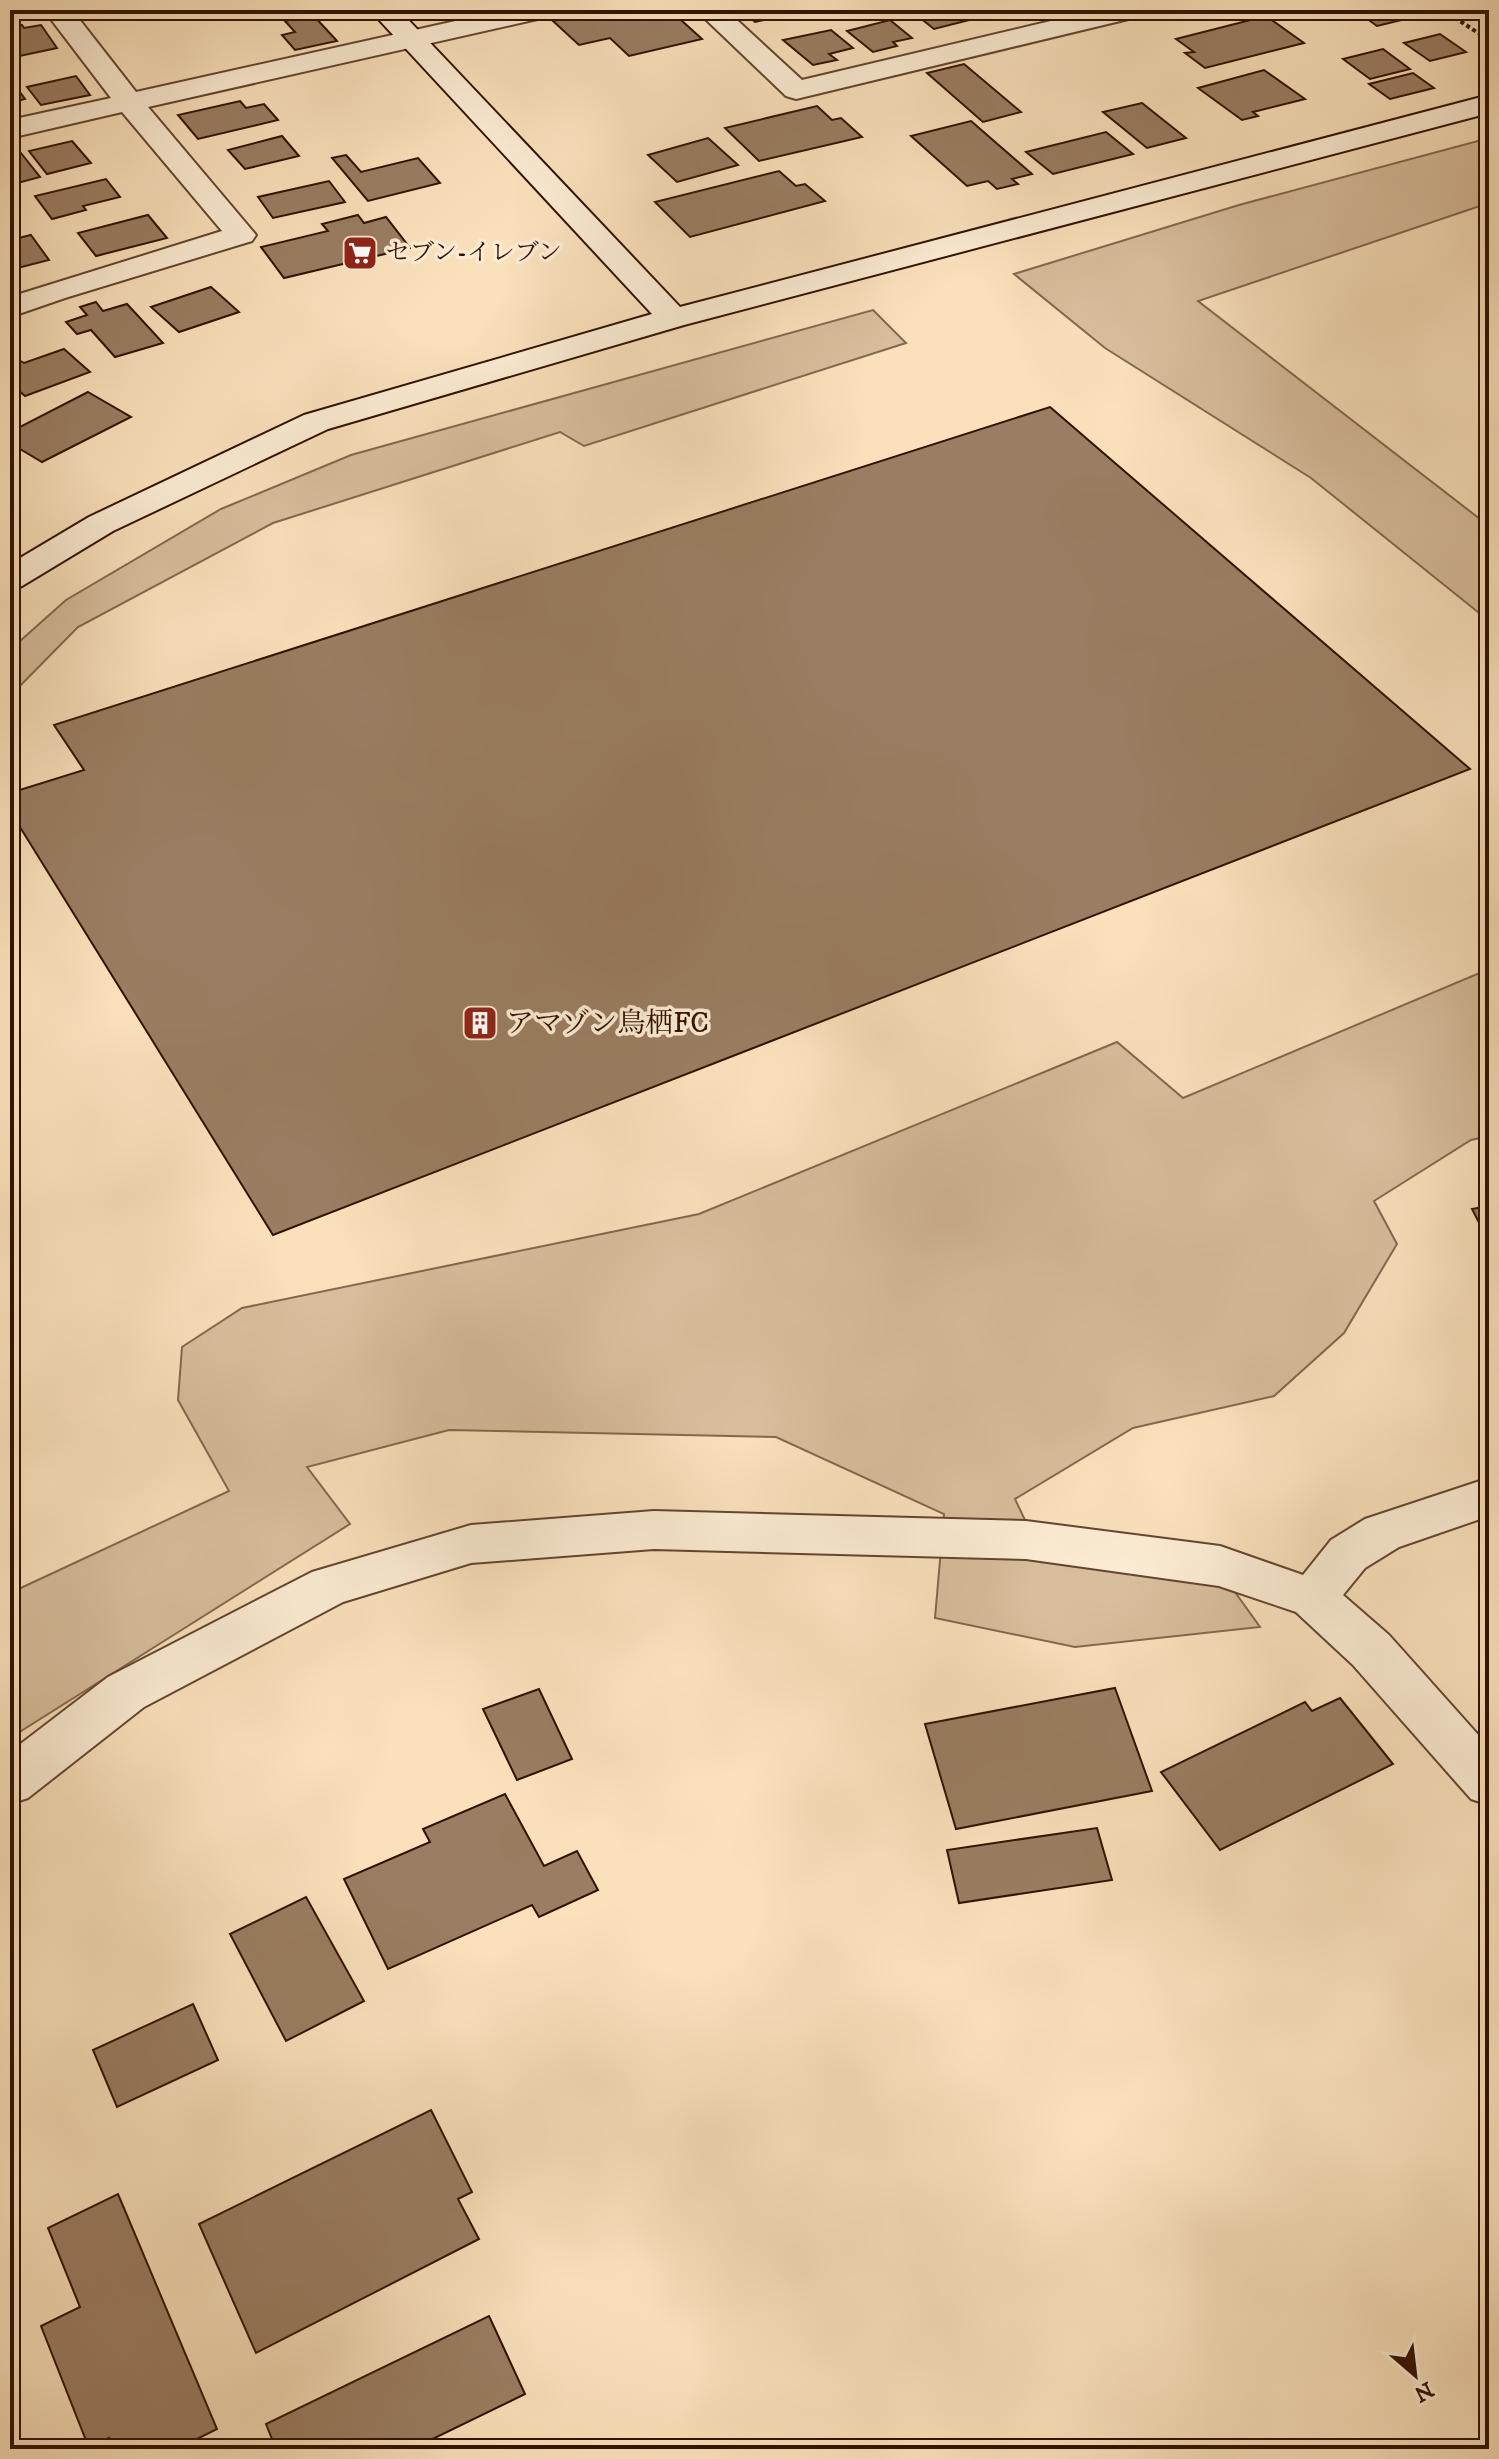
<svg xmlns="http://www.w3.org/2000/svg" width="1499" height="2459" viewBox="0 0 1499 2459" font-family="'IM FELL DW Pica','Noto Serif JP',serif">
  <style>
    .green { fill: #d8be9c; stroke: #84684e; stroke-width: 2 }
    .building { fill: #9a7d62; stroke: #311100; stroke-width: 2 }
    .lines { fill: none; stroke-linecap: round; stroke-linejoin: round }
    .street-casing { stroke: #63452f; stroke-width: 4 }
    .secondary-casing { stroke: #311100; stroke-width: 4 }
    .path { stroke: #311100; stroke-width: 4; stroke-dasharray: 4 3; stroke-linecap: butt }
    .street { fill: #fcecd3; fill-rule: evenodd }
    .secondary { fill: #fcecd3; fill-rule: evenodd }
    .labels { text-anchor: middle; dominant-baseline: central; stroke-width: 7; stroke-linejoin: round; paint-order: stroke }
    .far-poi-label { font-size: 24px; fill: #311100; stroke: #fcecd3; text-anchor: start }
    .poi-label { font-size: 28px; fill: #311100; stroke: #fcecd3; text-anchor: start }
  </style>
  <rect width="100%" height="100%" fill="#fae1bc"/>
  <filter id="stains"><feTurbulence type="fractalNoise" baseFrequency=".0025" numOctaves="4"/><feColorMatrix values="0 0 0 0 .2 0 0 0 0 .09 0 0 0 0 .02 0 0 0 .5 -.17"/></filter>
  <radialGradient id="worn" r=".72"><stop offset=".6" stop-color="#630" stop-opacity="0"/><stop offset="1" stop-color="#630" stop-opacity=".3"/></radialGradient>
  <g class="green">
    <polygon points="1489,138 1489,203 1198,301 1489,526 1489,621 1311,478 1105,348 1014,274 1239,205"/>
    <polygon points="873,310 906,343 584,446 560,432 273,523 78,627 10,696 10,650 66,600 221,509 351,455"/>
    <polygon points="1489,969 1489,1136 1471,1140 1374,1201 1397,1244 1344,1333 1274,1396 1133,1428 1015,1499 1042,1556 1227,1581 1260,1627 1075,1647 935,1618 944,1514 776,1437 449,1430 307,1467 350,1524 10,1738 10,1593 229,1491 178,1400 182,1347 242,1308 699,1214 1117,1042 1183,1098"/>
  </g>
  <g class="building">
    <polygon points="600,10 670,10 702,39 629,56 610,38 579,45 553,21"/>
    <polygon points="742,10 803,10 804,11 755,22"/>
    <polygon points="910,10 971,10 981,17 934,29"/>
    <polygon points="1355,10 1415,10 1422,15 1377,26"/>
    <polygon points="313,15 337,41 295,50 282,35 295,32 285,21"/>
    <polygon points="1266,16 1304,43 1205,68 1185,53 1194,52 1176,39"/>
    <polygon points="890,20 912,38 893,42 897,46 873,52 847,31"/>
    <polygon points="22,25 24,28 41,25 57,48 10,58 10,28"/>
    <polygon points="831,30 853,48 829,54 837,60 813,65 783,40"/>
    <polygon points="1440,34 1466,52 1430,61 1404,43"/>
    <polygon points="1383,49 1410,69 1370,79 1343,59"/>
    <polygon points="964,64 1021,112 983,122 927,73"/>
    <polygon points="1264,70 1305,99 1253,112 1258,116 1242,120 1198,88"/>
    <polygon points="1413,73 1434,88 1390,99 1369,84"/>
    <polygon points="76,76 90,95 41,105 27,87"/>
    <polygon points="11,80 25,99 10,103"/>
    <polygon points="240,101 246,108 264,104 278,120 198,139 178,115"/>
    <polygon points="1142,103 1186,138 1147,148 1103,112"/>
    <polygon points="817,106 832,120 841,118 862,137 759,161 725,128"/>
    <polygon points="971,121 1032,174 1012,179 1018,184 997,189 988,181 967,186 911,136"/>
    <polygon points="1106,132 1133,154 1053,174 1026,152"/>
    <polygon points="282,136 299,156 245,169 228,150"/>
    <polygon points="708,138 738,165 677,182 648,155"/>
    <polygon points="72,141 91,163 47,174 29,151"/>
    <polygon points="13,143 40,177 10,185 10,144"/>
    <polygon points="346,155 361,172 418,158 440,183 368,201 332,158"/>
    <polygon points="779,171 796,186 805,184 825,201 690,237 655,202"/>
    <polygon points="106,179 120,197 83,206 86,210 52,219 35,196"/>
    <polygon points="329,181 345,202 273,218 258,197"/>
    <polygon points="148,215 167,238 96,256 78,233"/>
    <polygon points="358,215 364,223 386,217 410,248 284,278 261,247 328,231 322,224"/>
    <polygon points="31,235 49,260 10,270 10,240"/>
    <polygon points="211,287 239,312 179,332 151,307"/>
    <polygon points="96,302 103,311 127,304 163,343 115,357 91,330 77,334 66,322 87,315 80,307"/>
    <polygon points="64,349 90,372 25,396 10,383 10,364 19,360 24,363"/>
    <polygon points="88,392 131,417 42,462 10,443 10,432"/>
    <polygon points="1050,407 1470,769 273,1235 10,811 10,793 84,770 54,725"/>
    <polygon points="1489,1206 1489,1242 1472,1209"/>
    <polygon points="1115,1688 1152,1791 956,1829 925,1724"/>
    <polygon points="539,1689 572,1759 517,1780 483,1709"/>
    <polygon points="1340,1698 1393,1764 1220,1850 1161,1772 1305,1702 1312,1711"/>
    <polygon points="505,1794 544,1866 577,1851 598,1890 539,1917 532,1905 388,1969 344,1879 430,1842 423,1829"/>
    <polygon points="1097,1828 1112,1880 959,1903 947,1850"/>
    <polygon points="306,1897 364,2001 286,2041 230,1934"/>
    <polygon points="193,2004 218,2060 117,2107 93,2050"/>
    <polygon points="431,2110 472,2192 458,2199 479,2239 256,2353 199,2224"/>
    <polygon points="118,2194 217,2429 177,2449 113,2449 109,2438 89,2448 41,2326 80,2307 48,2228"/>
    <polygon points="489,2316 525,2394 412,2449 276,2449 266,2424"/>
  </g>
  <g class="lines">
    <defs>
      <g id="street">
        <polygon points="44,10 72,10 136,92 505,10 556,10 552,16 542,18 148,107 256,235 252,241 65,298 10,317 10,297 222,231 122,112 10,138 10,120 111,98"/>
        <polygon points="696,10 726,10 802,80 1097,10 1145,10 1141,16 796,99 786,96"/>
        <polygon points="1489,1478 1489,1516 1399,1547 1365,1568 1343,1595 1389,1635 1489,1747 1489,1805 1471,1799 1353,1665 1296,1612 1219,1586 1026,1559 654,1549 471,1563 343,1602 144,1707 28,1798 10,1804 10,1752 108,1677 312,1572 471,1525 654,1511 1026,1521 1220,1546 1303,1575 1331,1540 1365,1519"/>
      </g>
      <polygon id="secondary" points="370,10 399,10 680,307 1489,95 1489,113 684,325 328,429 113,531 22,586 10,590 10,564 89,517 304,415 652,314"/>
    </defs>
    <use href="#street" class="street-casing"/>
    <use href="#secondary" class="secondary-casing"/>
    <polyline class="path" points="1443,10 1489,40"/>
    <use href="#street" class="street"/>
    <use href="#secondary" class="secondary"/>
  </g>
  <defs>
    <symbol id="supermarket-square" viewBox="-11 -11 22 22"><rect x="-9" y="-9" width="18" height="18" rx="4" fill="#8f2418" stroke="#fcecd3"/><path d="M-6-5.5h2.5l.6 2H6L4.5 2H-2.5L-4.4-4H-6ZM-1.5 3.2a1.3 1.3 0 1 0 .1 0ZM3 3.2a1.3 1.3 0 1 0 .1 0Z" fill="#fff"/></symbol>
    <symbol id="building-square" viewBox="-11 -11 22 22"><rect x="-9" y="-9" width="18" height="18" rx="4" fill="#8f2418" stroke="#fcecd3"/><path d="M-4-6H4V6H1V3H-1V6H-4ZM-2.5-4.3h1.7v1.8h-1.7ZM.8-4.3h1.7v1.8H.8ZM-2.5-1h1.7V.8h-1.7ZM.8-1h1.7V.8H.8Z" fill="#fff"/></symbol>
  </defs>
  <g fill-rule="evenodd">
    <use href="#supermarket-square" x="340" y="233" width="40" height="40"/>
    <use href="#building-square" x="460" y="1003" width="40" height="40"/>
  </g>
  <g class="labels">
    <g class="far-poi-label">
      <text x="386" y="253">セブン-イレブン</text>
    </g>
    <g class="poi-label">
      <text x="506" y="1023">アマゾン鳥栖FC</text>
    </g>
  </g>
  <rect width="1499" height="2459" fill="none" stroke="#fae1bc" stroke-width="40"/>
  <rect x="12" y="12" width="1475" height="2435" fill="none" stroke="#311100" stroke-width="4"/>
  <rect x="20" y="20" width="1459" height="2419" fill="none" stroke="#311100" stroke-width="2"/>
  <g transform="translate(1415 2375) rotate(152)" stroke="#fcecd3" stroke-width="6" paint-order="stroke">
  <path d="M0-6L14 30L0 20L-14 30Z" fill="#311100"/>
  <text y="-12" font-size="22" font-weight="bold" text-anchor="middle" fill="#311100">N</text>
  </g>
  <rect width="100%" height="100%" filter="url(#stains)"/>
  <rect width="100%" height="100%" fill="url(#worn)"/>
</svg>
